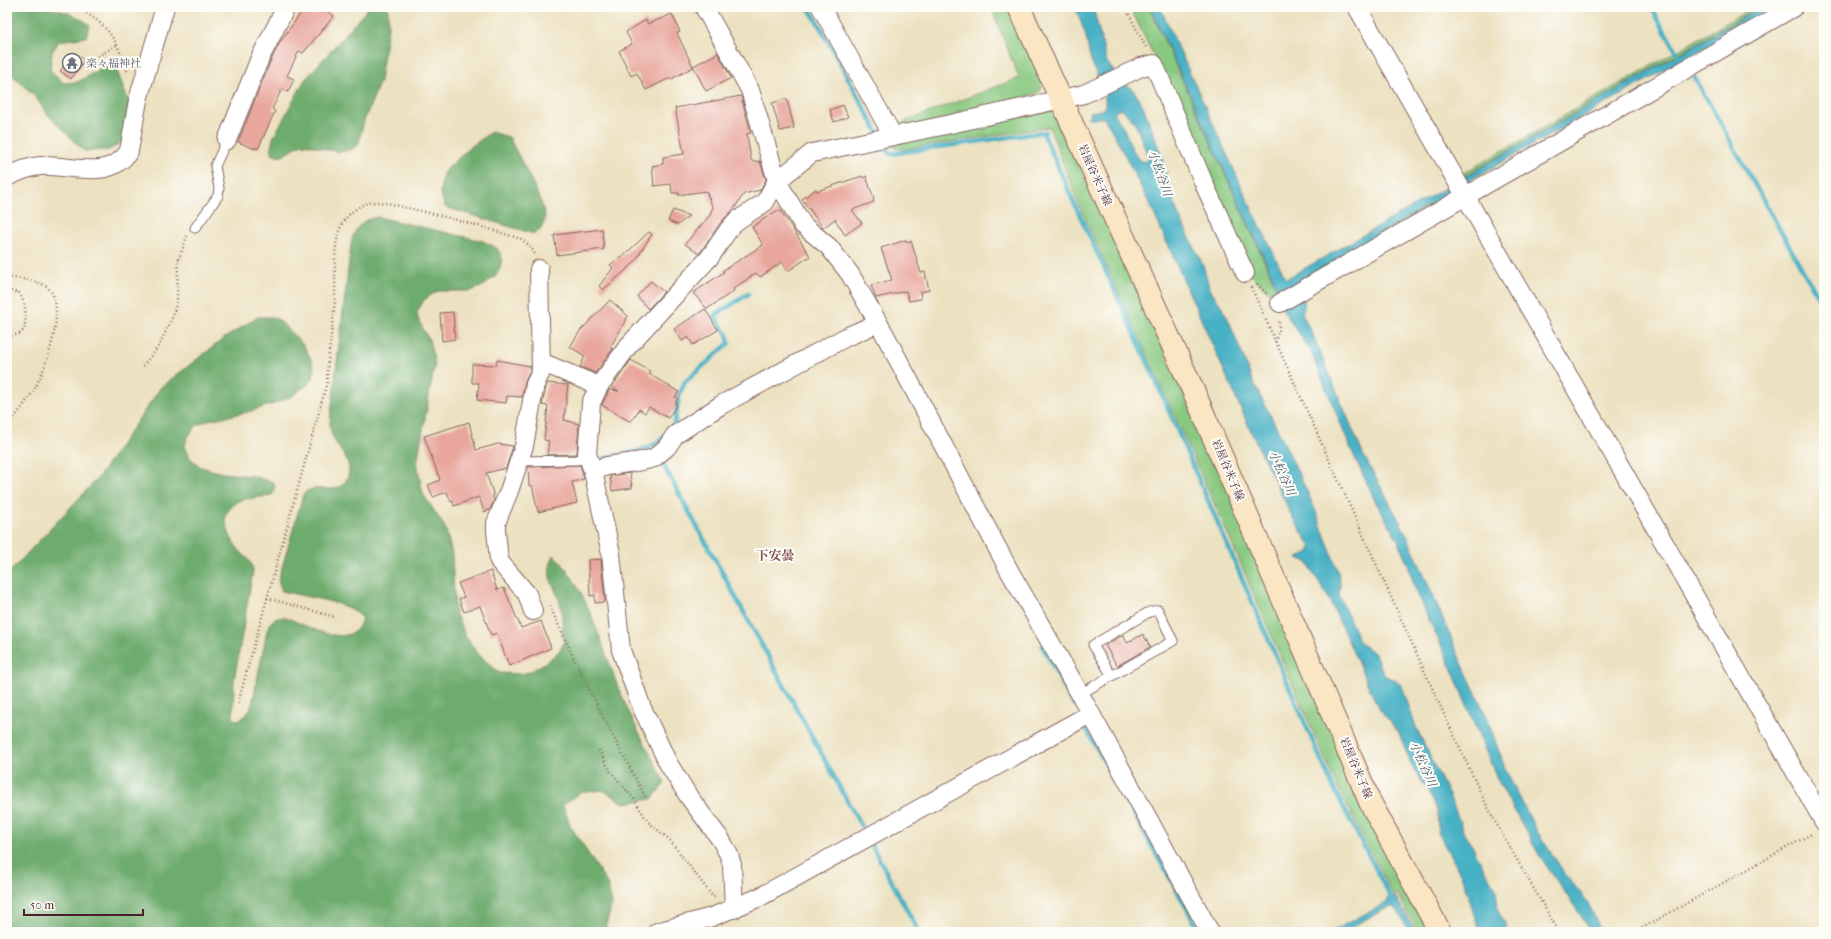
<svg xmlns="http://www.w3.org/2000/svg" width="1831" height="939" viewBox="0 0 1831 939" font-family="'IM FELL French Canon','Noto Serif JP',serif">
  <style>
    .green { fill: #88c87f; stroke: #697455 }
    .forest { fill: #6eac6e; stroke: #5c664c }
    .water { fill: #47b1c5; stroke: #486878; fill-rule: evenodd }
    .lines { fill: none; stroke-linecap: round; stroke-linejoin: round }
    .stream { stroke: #47b1c5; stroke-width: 4.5 }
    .building { fill: #e8a69c }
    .lane-casing { stroke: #83635f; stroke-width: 11 }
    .street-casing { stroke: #83635f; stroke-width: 20 }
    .secondary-casing { stroke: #83635f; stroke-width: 24 }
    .path { stroke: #83635f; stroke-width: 2.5; stroke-dasharray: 1 3; stroke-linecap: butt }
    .lane { stroke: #fff; stroke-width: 9 }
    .street { stroke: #fff; stroke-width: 18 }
    .secondary { stroke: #fbe6c4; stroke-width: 22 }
    .labels { text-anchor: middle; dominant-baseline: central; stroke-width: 4; stroke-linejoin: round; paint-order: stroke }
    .worship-label { font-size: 11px; fill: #5b616d; stroke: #fdfcf7; text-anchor: start }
    .street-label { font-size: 11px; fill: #4a1f2b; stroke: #fdfcf7 }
    .water-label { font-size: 12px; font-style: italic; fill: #495969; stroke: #fdfcf7 }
    .quarter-label { font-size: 13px; font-weight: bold; fill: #814e53; stroke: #fdfcf7 }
  </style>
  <rect width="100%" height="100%" fill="#fdfcf7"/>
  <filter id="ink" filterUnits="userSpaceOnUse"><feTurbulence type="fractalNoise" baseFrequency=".025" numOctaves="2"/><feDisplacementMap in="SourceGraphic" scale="8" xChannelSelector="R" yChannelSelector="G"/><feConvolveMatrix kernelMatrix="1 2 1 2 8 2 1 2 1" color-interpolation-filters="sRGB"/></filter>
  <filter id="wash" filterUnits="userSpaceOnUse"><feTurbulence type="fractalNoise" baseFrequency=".012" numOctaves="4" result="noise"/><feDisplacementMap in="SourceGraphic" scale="16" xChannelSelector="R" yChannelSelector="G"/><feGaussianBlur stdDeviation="0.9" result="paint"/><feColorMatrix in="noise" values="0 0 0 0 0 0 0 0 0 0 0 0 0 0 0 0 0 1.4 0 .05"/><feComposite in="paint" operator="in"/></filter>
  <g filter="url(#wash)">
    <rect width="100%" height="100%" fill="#ece1c0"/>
    <g class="green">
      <polygon points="991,7 1009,7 1043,83 1039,92 1010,104 905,129 893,126 1019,78"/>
      <polygon points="1130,7 1149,7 1272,278 1279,298 1275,298 1271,295 1250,274 1160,69"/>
      <polygon points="1754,7 1760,7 1461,178 1460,175"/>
      <polygon points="1051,110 1055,112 1430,932 1418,932 1397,894 1393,895 1335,782 1219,514 1079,205 1049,127 904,149 895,148 892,144"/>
      <polygon points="1456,190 1458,192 1299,286 1299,281"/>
    </g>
    <g class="forest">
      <path d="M7 7C38 7 63 5 90 25L86 37 59 41 52 52 50 70 64 83 78 82 108 64 114 63 129 102 125 137 118 145 109 150 84 151 48 115 34 95 7 70Z"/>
      <path d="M367 7H388V28L380 81 364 121 358 145C341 159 322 146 303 144 292 147 284 159 273 155L271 148 273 138 304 81 365 12Z"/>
      <path d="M491 132 509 137C518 156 543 198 545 217 545 224 540 230 534 234L445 207 440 193 443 173 468 149Z"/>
      <path d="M378 217 483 241 497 248 502 257 500 269 496 276 481 287 470 291H438L431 295 424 300 417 312 418 319 429 340 435 363 417 463 423 494 445 527 452 554 455 612 466 637 480 656 500 673 522 674 531 671 548 661 560 650 564 642C562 629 563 613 559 600 553 581 544 577 554 555 587 586 603 651 620 692 633 723 650 753 665 783L652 799 624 803 603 790 580 793 563 805 570 825 607 883 612 904 604 932H7V575L98 478 161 387 226 337 258 317H269L279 320 304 346 312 361 314 369 313 378 309 384 290 397 273 404 248 412 209 420 197 425 187 438 185 446 190 458 201 467 222 473 253 476 273 482 275 486 273 494C251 502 239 492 225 516 227 528 229 536 236 546 241 554 253 561 253 571L234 681 233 717 235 720C244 720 248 713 252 705L267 631C270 621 273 618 285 617 306 625 354 654 362 618 350 601 302 597 282 591L278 581 303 495C313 481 334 497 345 482 360 459 328 447 330 422L351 244C354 229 361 219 378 217Z"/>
    </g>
    <g class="water">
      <path d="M1075 7H1093L1107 62 1120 80 1134 91 1143 106 1162 156 1177 212 1203 265 1210 290 1219 302 1230 323 1252 380 1279 432 1313 504 1338 571 1340 583 1339 596 1360 643 1375 654 1384 675 1395 680 1402 686 1416 727 1453 804 1464 834 1473 847 1485 871 1496 888 1498 911 1505 923 1508 932H1482L1476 921 1463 879 1443 842 1438 832 1437 810 1429 793 1412 767 1399 733 1378 707 1329 599 1306 561 1297 558 1309 552 1311 547 1293 518 1253 436 1151 207 1115 136 1104 118H1097L1093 120 1092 117 1089 119 1088 117 1091 115 1090 112 1101 110 1105 107C1107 94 1097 76 1092 63 1088 53 1088 43 1085 33 1082 24 1078 16 1075 7ZM1121 108 1135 123 1148 156V159L1144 162C1132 158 1130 139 1124 129 1121 124 1118 119 1115 114V112Z"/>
      <path d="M1150 7H1160L1245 194 1286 279 1762 7H1777L1479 175 1299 281C1299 296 1309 294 1302 314L1313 335 1363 454 1407 535 1461 661 1486 715 1505 768 1535 828 1565 874 1587 901 1602 932H1590L1581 916 1539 855 1497 779 1448 660 1416 593 1410 571 1398 540 1375 501 1349 445 1311 352 1282 308 1283 306 1273 278Z"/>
      <polygon points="1395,896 1416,932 1410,932 1395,907 1389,907 1342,932 1330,932 1388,902 1387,899"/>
    </g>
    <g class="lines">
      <g class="stream">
        <polyline points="808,7 818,23 879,135"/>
        <polyline points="1651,7 1680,58"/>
        <polyline points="1695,78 1824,308"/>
        <polyline points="1043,133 1076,207 1148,363 1332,785 1393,902"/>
        <polyline points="882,141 890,154 1045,132"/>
        <polyline points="660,459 861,826"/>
        <path d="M598 460C627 451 654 455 674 425L680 393 685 382 729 343 727 334 714 316 748 294"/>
        <polyline points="1042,646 1074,705"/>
        <polyline points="1086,729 1200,932"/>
        <polyline points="1824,841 1824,842"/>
        <polyline points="871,844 919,932"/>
      </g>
    </g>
    <g id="blocks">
      <g class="building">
        <polygon points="305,7 321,7 334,16 303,53 299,51 287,76 294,79 288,92 282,89 272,109 275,111 258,149 255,147 255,149 238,142 270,62 280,42"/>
        <polygon points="672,14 680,32 677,33 693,67 670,80 670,78 646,90 637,73 631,76 619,51 632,44 626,32 646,20 648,24"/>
        <polygon points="73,52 85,60 71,79 60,71"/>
        <polygon points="718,53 731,78 706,91 693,66"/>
        <polygon points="741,96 751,133 747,134 751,160 754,162 760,161 766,180 760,190 744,194 733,210 721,222 699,254 685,244 711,214 710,213 713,208 706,191 678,195 679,193 672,193 671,184 654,186 652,166 663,164 663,157 684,154 675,108"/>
        <polygon points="787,99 794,128 780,131 772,103"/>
        <polygon points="843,105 848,117 834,122 830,110"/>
        <polygon points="862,176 863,178 866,176 874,199 873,200 874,202 852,210 862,223 845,235 835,219 823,228 802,199 816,189 817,191"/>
        <polygon points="673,210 689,216 678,225 668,221"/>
        <polygon points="776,211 781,211 810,256 788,271 782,262 760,277 756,273 733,289 734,291 707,309 693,293 724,272 722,271 763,245 752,227"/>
        <polygon points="602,229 604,249 557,255 554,235"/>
        <polygon points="649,232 652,234 633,264 603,290 599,286 613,268 610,265 620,257 621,258"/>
        <polygon points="906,240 907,242 911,241 921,273 925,272 929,290 920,292 921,299 909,301 906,291 876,298 871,285 892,280 881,248"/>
        <polygon points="651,281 664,292 648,309 637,296"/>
        <polygon points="610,300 628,316 610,348 613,349 595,373 580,367 585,356 570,347 580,331"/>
        <polygon points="705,309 718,330 693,345 688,337 682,341 674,329"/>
        <polygon points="453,312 455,339 442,341 440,313"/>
        <polygon points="497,360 530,366 530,370 525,382 522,397 507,396 506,403 477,400 479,383 472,383 472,364 496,365"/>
        <polygon points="631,360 651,372 649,374 679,392 675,397 678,398 675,404 677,405 668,418 649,407 645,413 639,409 631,422 602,405 609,390 619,391 612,387"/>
        <polygon points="547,383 568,385 564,420 579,424 577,454 547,455 549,441 544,440 548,406 542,405"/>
        <polygon points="469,422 476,450 498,444 513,446 506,468 486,473 494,496 493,496 494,501 490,510 484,512 479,497 454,506 453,501 451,502 447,492 433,497 428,485 440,480 424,436"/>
        <polygon points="580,465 584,479 572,482 577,503 538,512 532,485 529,486 528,467"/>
        <polygon points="630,473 632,488 612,491 610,476"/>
        <polygon points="601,559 605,602 595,603 595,595 590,596 588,560"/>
        <polygon points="491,571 497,590 504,588 521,628 541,621 551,648 509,666 497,633 491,635 480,606 464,612 459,599 464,597 458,583"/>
        <polygon points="1143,634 1150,647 1117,666 1105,645 1123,635 1127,643"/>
      </g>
    </g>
  </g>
  <g filter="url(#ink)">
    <use href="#blocks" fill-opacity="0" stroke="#83635f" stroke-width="1"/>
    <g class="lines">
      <defs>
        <g id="lane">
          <polyline points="195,228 218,196 219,188 215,166 227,140"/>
          <polyline points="519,461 576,460 588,458"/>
          <polyline points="1080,694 1173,641 1158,610 1149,612 1093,645 1112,676"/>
        </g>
        <g id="street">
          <polyline points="704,7 750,90 777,181 803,225 829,247 850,274 884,333 1010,572 1080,694 1210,932"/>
          <polyline points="821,7 893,136"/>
          <polyline points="1357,7 1824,822"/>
          <polyline points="227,140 260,58 286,7"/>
          <path d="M7 177C17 172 28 167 40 166 70 164 109 182 129 151L138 100 165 7"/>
          <polyline points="1280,303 1794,7"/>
          <polyline points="541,362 599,386"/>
          <polyline points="593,471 607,466 642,461 654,458 667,447 675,435 721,405 846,337 878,323"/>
          <polyline points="533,611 527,594 499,561 496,530 496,523 509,491 524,446 535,384 541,372 539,269"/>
          <polyline points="734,909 732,865 729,855 721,840 689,797 668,763 642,708 621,650 611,554 593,471 587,454 591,403 599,386 629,345 710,257 729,229 735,222 765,202 777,181 812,153 946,125 1084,94 1141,67 1154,64 1205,186 1245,273"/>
          <polyline points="657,932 712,917 760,897 1090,714"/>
        </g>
        <polyline id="secondary" points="1019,7 1197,399 1370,802 1440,932"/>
      </defs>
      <use href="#lane" class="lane-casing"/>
      <use href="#street" class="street-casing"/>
      <use href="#secondary" class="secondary-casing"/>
      <g class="path">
        <path d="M76 7C110 26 116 38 128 74"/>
        <polyline points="1125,7 1147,49"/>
        <polyline points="98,56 118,44"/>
        <path d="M7 277C20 279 37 279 48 288 68 306 46 368 35 388 27 402 16 415 7 428"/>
        <polyline points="1257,284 1267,294"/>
        <polyline points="1251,287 1443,712 1483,798 1498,827 1559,932"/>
        <path d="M7 290 19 293C26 303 27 318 24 330L19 334 7 337"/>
        <polyline points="1275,342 1279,331 1279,319"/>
        <polyline points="143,366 159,346 173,316 177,300 178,261 187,236"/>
        <polyline points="267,598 335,617"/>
        <path d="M550 606C579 672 612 735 646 798"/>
        <path d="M238 703 327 383C327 353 334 325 335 295 336 273 332 248 341 226 345 217 358 205 368 203 380 200 395 205 407 208 445 216 484 227 521 239L530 246 535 254"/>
        <polyline points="599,750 610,771 633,798 648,822 669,839 713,897 715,897"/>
        <polyline points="1635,932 1813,833"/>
      </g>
      <use href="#lane" class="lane"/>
      <use href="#street" class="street"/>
      <use href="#secondary" class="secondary"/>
    </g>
  </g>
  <defs>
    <symbol id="temple-ring" viewBox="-11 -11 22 22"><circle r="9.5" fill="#fdfcf7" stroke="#6b7280" stroke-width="1.5"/><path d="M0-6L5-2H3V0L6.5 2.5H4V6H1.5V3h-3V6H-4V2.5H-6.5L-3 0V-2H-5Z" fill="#6b7280"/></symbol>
  </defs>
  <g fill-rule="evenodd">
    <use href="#temple-ring" x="61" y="52" width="22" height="22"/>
  </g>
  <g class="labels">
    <g class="worship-label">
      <text x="86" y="63">楽々福神社</text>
    </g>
    <g class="street-label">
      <text transform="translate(1095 175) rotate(66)">岩屋谷米子線</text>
      <text transform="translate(1228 470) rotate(67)">岩屋谷米子線</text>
      <text transform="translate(1356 768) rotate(67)">岩屋谷米子線</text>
    </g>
    <g class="water-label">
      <text transform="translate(1160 173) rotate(70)">小松谷川</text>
      <text transform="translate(1282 473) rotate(66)">小松谷川</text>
      <text transform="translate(1423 764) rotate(66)">小松谷川</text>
    </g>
    <g class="quarter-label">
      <text x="775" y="555">下安曇</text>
    </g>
  </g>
  <rect width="1831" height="939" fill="none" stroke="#fdfcf7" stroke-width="24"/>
  <path d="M24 909v6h119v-6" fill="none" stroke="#4a1f2b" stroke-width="2"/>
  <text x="30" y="909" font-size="12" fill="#4a1f2b" stroke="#fdfcf7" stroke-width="3" paint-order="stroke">50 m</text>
</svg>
